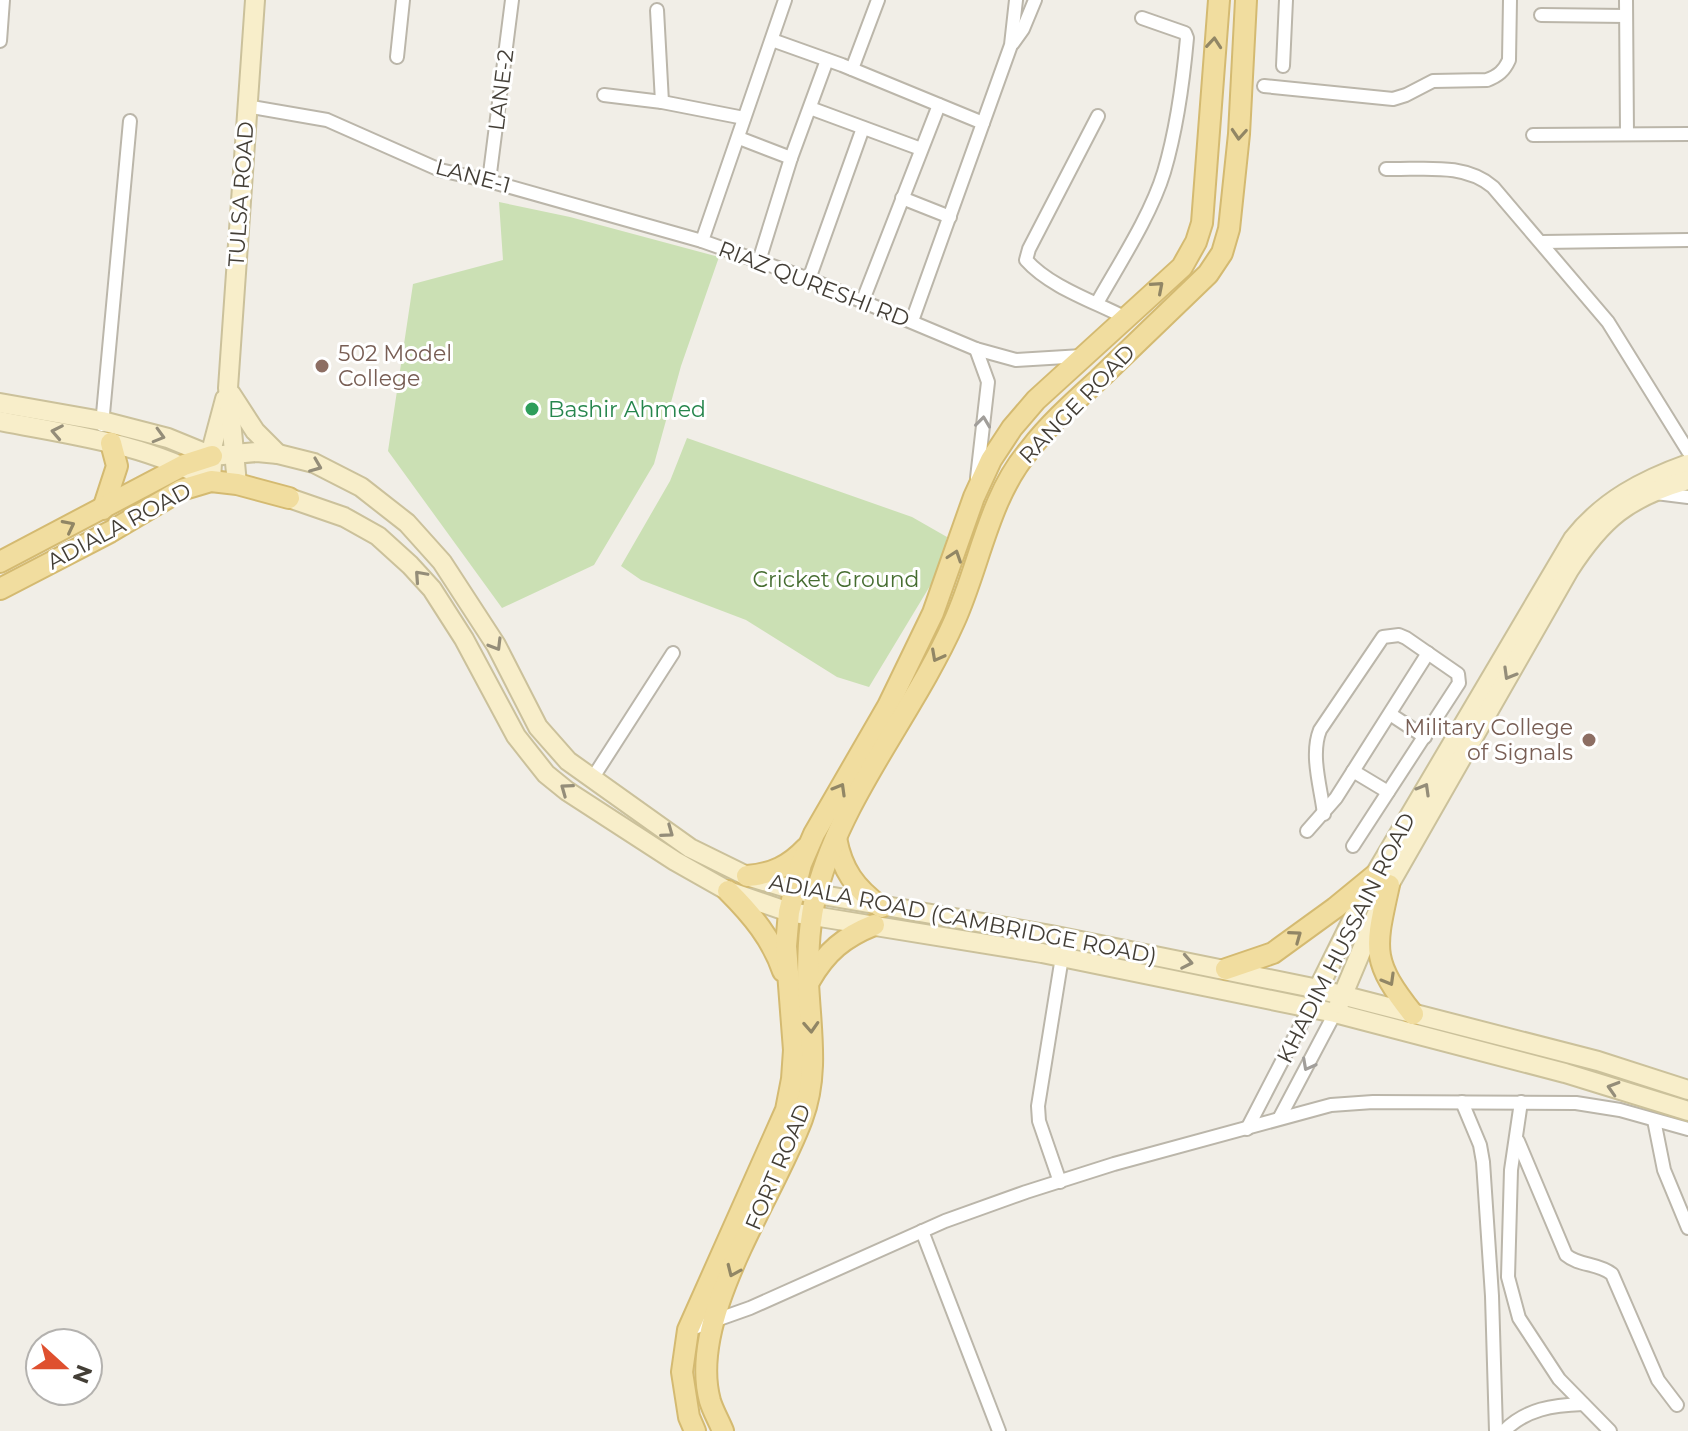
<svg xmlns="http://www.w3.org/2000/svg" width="1688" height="1431" viewBox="0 0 1688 1431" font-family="Montserrat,sans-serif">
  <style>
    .green { fill: #cbe0b4 }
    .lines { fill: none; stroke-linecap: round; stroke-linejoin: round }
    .street-casing { stroke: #bbb6aa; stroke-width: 16 }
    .secondary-casing { stroke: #cbc19b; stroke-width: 22 }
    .primary-casing { stroke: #d4ba71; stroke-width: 24 }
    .street { stroke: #fff; stroke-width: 12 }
    .secondary { stroke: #f8eeca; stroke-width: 18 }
    .primary { stroke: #f1dd9f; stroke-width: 20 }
    .oneway { stroke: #918665 }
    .oneway2 { stroke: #a19e9a }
    .oneway3 { stroke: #948d79 }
    .education-dot { fill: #8d6e63; stroke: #fff; stroke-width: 3 }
    .leisure-dot { fill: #2e9e5b; stroke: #fff; stroke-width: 3 }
    .labels { text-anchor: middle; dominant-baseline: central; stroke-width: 6; stroke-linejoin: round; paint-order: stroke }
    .street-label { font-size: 22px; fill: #433e36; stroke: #fff }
    .education-label { font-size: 22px; fill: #785e54; stroke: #fff; text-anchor: start }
    .leisure-label { font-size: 22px; fill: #27864d; stroke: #fff; text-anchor: start }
    .park-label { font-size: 22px; fill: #466d31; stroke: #fff }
  </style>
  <rect width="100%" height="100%" fill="#f1eee7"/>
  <g class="green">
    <polygon points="499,202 570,217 719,257 681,366 654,464 594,565 502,608 388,451 413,284 503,260"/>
    <polygon points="687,438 912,517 947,537 939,571 869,687 837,677 746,620 641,580 621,566 670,481"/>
  </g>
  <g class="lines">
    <defs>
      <g id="street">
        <polyline points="785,0 702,241 809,279 976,349 1016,360 1082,356"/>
        <polyline points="1626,0 1627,134"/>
        <polyline points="657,10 662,102"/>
        <polyline points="1541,15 1626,16"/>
        <polyline points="772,40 842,65 983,123"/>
        <polyline points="0,41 3,0"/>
        <polyline points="1013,43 1023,29 1035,0"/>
        <polyline points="397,57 403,0"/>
        <polyline points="1283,66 1286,0"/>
        <polyline points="852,69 878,0"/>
        <path d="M1264 86 1393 99 1406 95 1433 81 1487 80C1498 76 1504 71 1509 60L1510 0"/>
        <polyline points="604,95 662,102 744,118"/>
        <polyline points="246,106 327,120 440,170 489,181 702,241"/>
        <polyline points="810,108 921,149"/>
        <path d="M1098 116 1029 249 1026 260C1050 287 1093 301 1124 317"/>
        <polyline points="1533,135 1688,134"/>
        <polyline points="739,138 791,158"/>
        <path d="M1386 169C1422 170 1464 162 1493 187L1608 322 1688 451"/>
        <polyline points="489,181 512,0"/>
        <polyline points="902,198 950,217"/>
        <polyline points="1542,242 1688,240"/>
        <polyline points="759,261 791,158 827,60"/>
        <polyline points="809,279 863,128"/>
        <polyline points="863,300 939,105"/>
        <path d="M1097 303C1119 264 1151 215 1164 172 1177 128 1183 83 1187 38L1185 33 1142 18"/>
        <polyline points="912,321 1011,45 1016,0"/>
        <polyline points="976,349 988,382 977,478"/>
        <polyline points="102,425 130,121"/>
        <polyline points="1656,493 1688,497"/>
        <polyline points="1390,714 1425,737"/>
        <polyline points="1353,771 1388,792"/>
        <polyline points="592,779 673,653"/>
        <path d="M1324 814C1321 788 1310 755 1320 730L1383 637 1399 635 1406 638 1458 674 1459 683 1353 846"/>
        <polyline points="1307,831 1336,798 1428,653"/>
        <polyline points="1462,1102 1480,1145 1483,1162 1492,1296 1496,1431"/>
        <polyline points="1521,1102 1511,1170 1508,1277 1519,1318 1559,1379 1610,1431"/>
        <polyline points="1280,1117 1335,1013"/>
        <polyline points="1654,1120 1664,1170 1688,1228"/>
        <polyline points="1247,1129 1310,1007"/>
        <path d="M1518 1141 1566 1255C1579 1266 1598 1263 1612 1274L1658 1380 1677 1405"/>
        <polyline points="1060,1182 1039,1121 1038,1106 1062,957"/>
        <polyline points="922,1231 999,1431"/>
        <polyline points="688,1330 750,1308 945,1221 1026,1192 1114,1164 1331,1105 1373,1102 1576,1103 1620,1110 1688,1129"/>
        <path d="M1504 1431C1526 1409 1553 1405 1583 1404"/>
      </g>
      <g id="secondary">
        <polyline points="231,394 255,431 278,454"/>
        <polyline points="0,403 102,421 168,438 212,456 257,452 278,454 314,463 361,487 407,523 442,562 496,645 538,727 568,761 690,848 747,876 794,890 1051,935 1318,989 1598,1061 1688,1090"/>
        <path d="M0 421C72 435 147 444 211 481L213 444 225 399"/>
        <polyline points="237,484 228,388 255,0"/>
        <polyline points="289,498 344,517 378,536 410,565 432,589 464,639 516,736 546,774 567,791 675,861 728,891 789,912 1042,953 1335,1013 1565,1073 1688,1111"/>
        <path d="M1314 997 1374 876 1573 539C1603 501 1643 480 1688 464"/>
        <path d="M1339 1004 1389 885 1569 570C1602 519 1628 497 1688 480"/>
      </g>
      <g id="primary">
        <polyline points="103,509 117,466 111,443"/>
        <polyline points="0,562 184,465 212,456"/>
        <polyline points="0,589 110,532 181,490 211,481 237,484 289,498"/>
        <path d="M836 838C842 870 855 888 881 907"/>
        <path d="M747 876C772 874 789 866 806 848"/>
        <path d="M1389 885C1375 949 1370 960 1413 1014"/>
        <path d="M728 891C752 915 772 939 783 971"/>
        <polyline points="1226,969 1273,953 1335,908 1374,876"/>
        <path d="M810 980C826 952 844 937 874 925"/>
        <polyline points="695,1431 689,1417 682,1372 688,1330 786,1110 792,1079 794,1050 786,946 789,912 801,864 814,834 888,706 933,613 974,497 991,460 1012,428 1036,400 1182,267 1196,242 1202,223 1219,0"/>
        <path d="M723 1431C719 1421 713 1411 710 1401 687 1317 773 1198 802 1119 819 1074 810 1028 808 982 808 951 809 920 817 891 842 796 914 712 954 622 980 565 988 498 1030 449 1050 423 1075 401 1099 379 1135 344 1172 309 1208 274L1222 253 1229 229 1239 134 1246 0"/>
      </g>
    </defs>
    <use href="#street" class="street-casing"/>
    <use href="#secondary" class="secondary-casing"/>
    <use href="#primary" class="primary-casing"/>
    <use href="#street" class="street"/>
    <use href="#secondary" class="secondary"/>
    <use href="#primary" class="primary"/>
  </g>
  <defs><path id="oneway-chevron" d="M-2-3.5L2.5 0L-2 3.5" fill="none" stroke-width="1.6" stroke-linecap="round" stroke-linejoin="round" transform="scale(2)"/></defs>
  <g class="oneway">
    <use href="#oneway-chevron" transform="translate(1214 43) rotate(-85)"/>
    <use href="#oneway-chevron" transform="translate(1239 134) rotate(94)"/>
    <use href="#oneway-chevron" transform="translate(1158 287) rotate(-41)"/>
    <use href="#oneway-chevron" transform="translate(69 526) rotate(-27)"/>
    <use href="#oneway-chevron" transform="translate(955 556) rotate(-71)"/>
    <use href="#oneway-chevron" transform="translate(937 656) rotate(118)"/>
    <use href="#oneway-chevron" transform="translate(840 789) rotate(-60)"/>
    <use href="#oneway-chevron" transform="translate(1296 936) rotate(-36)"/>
    <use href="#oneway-chevron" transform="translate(1389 980) rotate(60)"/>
    <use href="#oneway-chevron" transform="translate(811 1027) rotate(87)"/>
    <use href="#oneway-chevron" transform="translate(733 1271) rotate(114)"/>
  </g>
  <g class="oneway2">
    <use href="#oneway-chevron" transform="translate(983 422) rotate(-83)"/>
    <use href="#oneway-chevron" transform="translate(1308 1065) rotate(118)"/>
  </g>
  <g class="oneway3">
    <use href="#oneway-chevron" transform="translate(57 432) rotate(-169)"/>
    <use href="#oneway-chevron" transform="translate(159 436) rotate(16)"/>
    <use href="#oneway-chevron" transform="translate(316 466) rotate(22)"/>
    <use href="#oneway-chevron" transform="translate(420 576) rotate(-132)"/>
    <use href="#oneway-chevron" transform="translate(496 645) rotate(59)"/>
    <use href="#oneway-chevron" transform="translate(1509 674) rotate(120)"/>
    <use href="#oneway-chevron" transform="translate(566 789) rotate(-144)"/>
    <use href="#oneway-chevron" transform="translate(1424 789) rotate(-60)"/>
    <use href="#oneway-chevron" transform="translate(668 832) rotate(36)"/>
    <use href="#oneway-chevron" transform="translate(1187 962) rotate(11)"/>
    <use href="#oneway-chevron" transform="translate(1613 1088) rotate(-163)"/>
  </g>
  <g class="education-dot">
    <circle cx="322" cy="366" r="8"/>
    <circle cx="1589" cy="740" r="8"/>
  </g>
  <circle class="leisure-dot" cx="532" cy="409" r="8"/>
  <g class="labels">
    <g class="street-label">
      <text transform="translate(501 90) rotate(-83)">LANE-2</text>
      <text transform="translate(473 176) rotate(15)">LANE-1</text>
      <text transform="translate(241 194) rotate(-86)">TULSA ROAD</text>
      <text transform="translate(814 284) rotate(21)">RIAZ QURESHI RD</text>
      <text transform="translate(1077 404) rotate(-46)">RANGE ROAD</text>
      <text transform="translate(119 526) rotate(-28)">ADIALA ROAD</text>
      <text transform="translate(963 919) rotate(11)">ADIALA ROAD (CAMBRIDGE ROAD)</text>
      <text transform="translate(1346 938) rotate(-63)">KHADIM HUSSAIN ROAD</text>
      <text transform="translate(778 1167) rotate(-67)">FORT ROAD</text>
    </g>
    <g class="education-label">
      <text x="338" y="353">502 Model<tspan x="338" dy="25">College</tspan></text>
      <text x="1573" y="727" text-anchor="end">Military College<tspan x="1573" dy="25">of Signals</tspan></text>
    </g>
    <g class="leisure-label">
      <text x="548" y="409">Bashir Ahmed</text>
    </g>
    <g class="park-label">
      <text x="836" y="579">Cricket Ground</text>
    </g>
  </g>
  <g transform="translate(64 1367) rotate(111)"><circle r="38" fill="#ffffff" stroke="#b4b2af" stroke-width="2"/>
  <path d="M0-6L14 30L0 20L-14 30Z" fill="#df502f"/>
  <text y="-12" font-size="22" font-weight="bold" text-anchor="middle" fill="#433e36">N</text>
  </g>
</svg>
